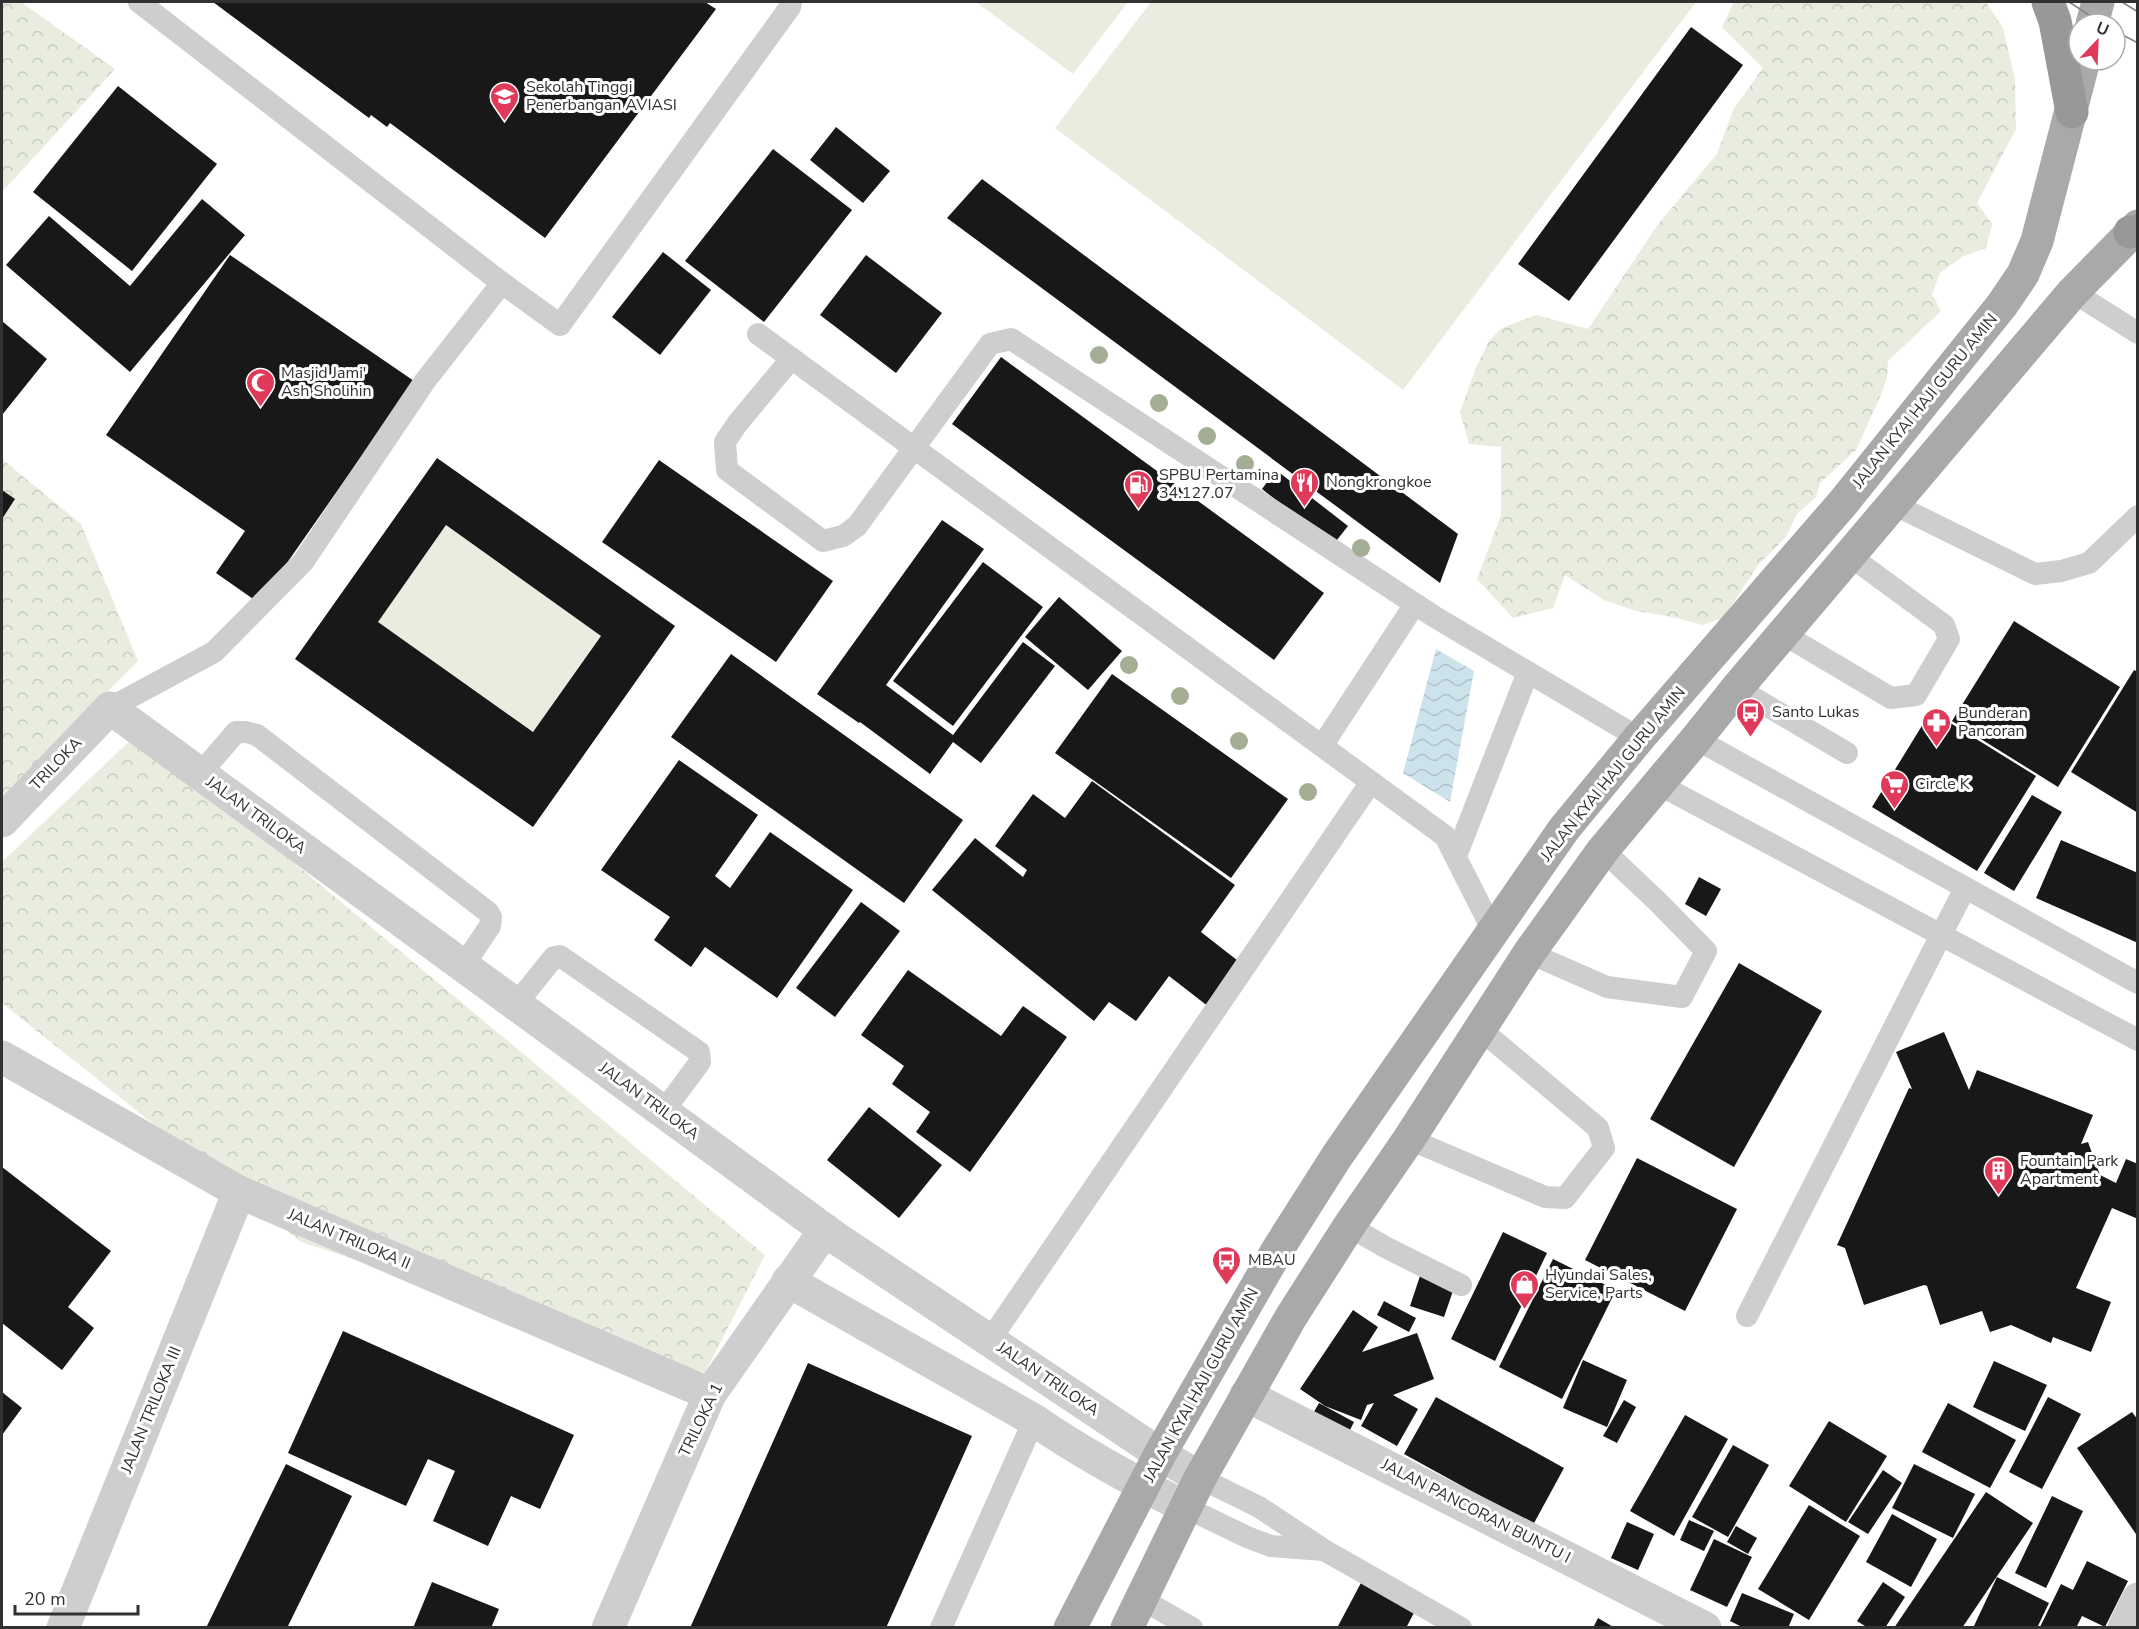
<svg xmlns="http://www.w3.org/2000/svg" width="2139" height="1629" viewBox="0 0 2139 1629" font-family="'Nunito Sans',sans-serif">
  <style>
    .green { fill: #e8eddf }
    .forest { fill: url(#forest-crowns) }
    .water { fill: url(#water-waves) }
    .building { fill: #181818; fill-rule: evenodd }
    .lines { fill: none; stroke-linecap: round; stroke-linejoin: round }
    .lane { stroke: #cecece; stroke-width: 22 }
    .street { stroke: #cecece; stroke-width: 33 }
    .primary { stroke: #a9a9a9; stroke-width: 33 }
    .highway { stroke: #989898; stroke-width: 33 }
    .tram { stroke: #868686; stroke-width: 1.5 }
    .tree { fill: #a4ae95 }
    .labels { text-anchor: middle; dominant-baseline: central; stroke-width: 6; stroke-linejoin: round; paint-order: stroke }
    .poi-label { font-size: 16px; fill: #313131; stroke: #fff; text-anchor: start }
    .street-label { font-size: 16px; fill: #313131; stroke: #fff }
  </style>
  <defs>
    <pattern id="forest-crowns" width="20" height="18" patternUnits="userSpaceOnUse" patternTransform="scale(1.5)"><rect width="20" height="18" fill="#e8eddf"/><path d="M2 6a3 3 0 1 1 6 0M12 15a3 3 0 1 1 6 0" fill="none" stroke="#c7ccc0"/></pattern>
    <pattern id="water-waves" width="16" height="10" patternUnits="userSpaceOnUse" patternTransform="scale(1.5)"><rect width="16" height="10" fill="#cce3ec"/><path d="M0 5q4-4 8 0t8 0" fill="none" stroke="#b0c3cb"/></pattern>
  </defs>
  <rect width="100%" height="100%" fill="#fff"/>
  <g class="green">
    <polygon points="976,2 1128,2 1073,74"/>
    <polygon points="1151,2 1696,2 1403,390 1055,128"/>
    <polygon points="446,525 601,636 533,732 378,622"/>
  </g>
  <g class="forest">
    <polygon points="2,2 21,2 115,69 2,192"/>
    <polygon points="1734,2 1986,2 2003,28 2015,79 2016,129 1977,203 1992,224 1986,248 1962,257 1940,273 1932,294 1941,311 1888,361 1887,378 1880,397 1856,450 1820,483 1816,497 1797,514 1786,537 1759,564 1723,618 1702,625 1673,617 1636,611 1604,600 1565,575 1553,608 1513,618 1477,579 1501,515 1501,447 1469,444 1460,412 1475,370 1489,341 1502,328 1536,315 1588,329 1659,223 1717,154 1734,108 1763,68 1722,27"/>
    <polygon points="2,459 81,524 138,661 2,798"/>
    <polygon points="138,733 765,1255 705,1373 301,1242 2,1003 2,862"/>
  </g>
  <polygon class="water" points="1436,649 1474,671 1450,802 1403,773"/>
  <g class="building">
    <polygon points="213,2 705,2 716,9 545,238 390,123 387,127 371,115 369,118"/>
    <polygon points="1691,27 1743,65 1569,301 1518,264"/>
    <polygon points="118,86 217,164 132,271 33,192"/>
    <polygon points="836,127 890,171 863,203 810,160"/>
    <polygon points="773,149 852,210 764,322 685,261"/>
    <polygon points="982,179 1458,534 1440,583 947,218"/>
    <polygon points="202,199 245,235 130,372 6,265 49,216 130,286"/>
    <polygon points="663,252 711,290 660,355 612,317"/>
    <polygon points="230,255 414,381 259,603 216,573 245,531 106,435"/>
    <polygon points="866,255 942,313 896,373 820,315"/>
    <polygon points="2,321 47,359 2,415"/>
    <polygon points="1001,357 1324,593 1274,660 952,424"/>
    <path d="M437 458 675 626 533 827 295 659ZM446 525 601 636 533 732 378 622Z"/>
    <polygon points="659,460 833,581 776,662 602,542"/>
    <polygon points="1276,470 1348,526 1333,545 1262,489"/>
    <polygon points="2,490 15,499 2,519"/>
    <polygon points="942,520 984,549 886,685 953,735 1023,642 1055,666 981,763 953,742 930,774 860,722 859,723 817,694"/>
    <polygon points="983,562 1043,607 953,726 893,681"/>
    <polygon points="1059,597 1122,651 1088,690 1025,637"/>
    <polygon points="2014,621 2120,687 2058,787 1952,721"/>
    <polygon points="731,654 963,820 904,903 671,737"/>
    <polygon points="2134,670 2138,672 2138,813 2071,772"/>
    <polygon points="1112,674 1288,799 1231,878 1055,753"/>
    <polygon points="1931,711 2036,776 1977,871 1872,807"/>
    <polygon points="679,760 758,815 715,876 730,888 770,832 853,890 777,998 705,947 691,967 654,940 670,917 601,870"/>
    <polygon points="1092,781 1235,885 1201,932 1242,964 1209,1007 1169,976 1136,1021 1109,1002 1094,1021 932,890 975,838 1023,877 1027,870 995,846 1033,794 1065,818"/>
    <polygon points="2032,795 2062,812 2014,891 1984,873"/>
    <polygon points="2061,840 2138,873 2138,943 2036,898"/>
    <polygon points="1699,877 1721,889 1706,916 1685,904"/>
    <polygon points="861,902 900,931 835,1017 796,988"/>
    <polygon points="1739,963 1822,1011 1734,1167 1650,1119"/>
    <polygon points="908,970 1001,1036 1023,1006 1067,1037 970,1172 916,1132 930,1112 892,1084 904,1066 861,1035"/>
    <polygon points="1944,1032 1969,1090 1977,1070 2093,1115 2081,1144 2088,1142 2100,1175 2116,1183 2126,1159 2138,1164 2138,1219 2112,1208 2076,1288 2111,1302 2091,1352 2053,1337 2051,1343 2011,1325 1990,1332 1982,1311 1940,1325 1927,1286 1924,1285 1864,1305 1845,1248 1837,1245 1909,1088 1912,1089 1896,1052"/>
    <polygon points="869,1107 942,1165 899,1218 827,1160"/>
    <polygon points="1637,1158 1737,1209 1685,1311 1585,1260"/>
    <polygon points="2,1167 111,1251 68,1307 94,1328 62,1370 2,1323"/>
    <polygon points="1503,1232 1547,1253 1495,1361 1451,1339"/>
    <polygon points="1553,1259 1616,1290 1562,1399 1499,1367"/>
    <polygon points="1421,1273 1455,1285 1444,1317 1410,1306"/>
    <polygon points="1384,1301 1416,1318 1409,1332 1377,1315"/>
    <polygon points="1353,1310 1378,1327 1362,1352 1417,1333 1434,1379 1393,1395 1418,1409 1397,1446 1361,1426 1374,1403 1367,1405 1361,1420 1325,1406 1300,1389"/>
    <polygon points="343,1331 574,1435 540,1509 511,1496 488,1546 433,1521 455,1471 428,1459 406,1506 288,1453"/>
    <polygon points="1583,1360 1627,1380 1607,1427 1563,1408"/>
    <polygon points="1994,1361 2047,1385 2025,1431 1973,1407"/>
    <polygon points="808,1363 972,1436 886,1628 690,1628"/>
    <polygon points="2,1392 22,1408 2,1435"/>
    <polygon points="1436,1397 1564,1468 1533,1525 1404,1454"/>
    <polygon points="2048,1397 2081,1414 2042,1489 2009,1472"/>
    <polygon points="1624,1400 1636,1407 1617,1443 1603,1436"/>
    <polygon points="1319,1403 1354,1422 1347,1436 1311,1417"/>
    <polygon points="1948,1403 2016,1440 1990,1488 1922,1452"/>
    <polygon points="2132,1412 2138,1420 2138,1537 2077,1448"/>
    <polygon points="1685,1415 1728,1439 1674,1536 1630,1511"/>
    <polygon points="1829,1421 1887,1456 1846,1522 1789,1486"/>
    <polygon points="1733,1445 1769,1465 1728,1537 1692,1517"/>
    <polygon points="286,1464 352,1496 287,1628 206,1628"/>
    <polygon points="1914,1464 1975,1494 1953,1538 1892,1508"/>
    <polygon points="1883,1470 1902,1483 1868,1534 1848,1522"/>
    <polygon points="1986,1492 2033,1523 1962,1628 1894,1628"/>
    <polygon points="2052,1496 2083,1511 2046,1588 2015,1573"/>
    <polygon points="1809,1505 1860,1536 1809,1620 1758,1589"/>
    <polygon points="1892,1514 1937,1539 1911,1587 1866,1562"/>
    <polygon points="1689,1520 1714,1531 1704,1551 1680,1540"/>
    <polygon points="1627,1522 1654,1534 1638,1570 1611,1558"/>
    <polygon points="1736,1526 1757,1538 1748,1554 1727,1542"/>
    <polygon points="1714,1539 1752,1557 1727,1607 1690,1590"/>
    <polygon points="2087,1561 2128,1581 2105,1627 2082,1616 2076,1628 2040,1627 2061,1584 2073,1590"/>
    <polygon points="1997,1577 2049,1603 2037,1628 1973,1628"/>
    <polygon points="1362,1581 1416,1609 1406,1628 1337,1628"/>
    <polygon points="432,1582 499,1609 491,1628 413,1628"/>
    <polygon points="1883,1582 1905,1597 1885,1628 1868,1628 1857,1621"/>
    <polygon points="1742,1593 1794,1614 1788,1628 1744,1628 1730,1621"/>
    <polygon points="1598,1618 1615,1628 1593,1628"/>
  </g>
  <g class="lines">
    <g class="lane">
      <polyline points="502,283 560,325 790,7 791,2"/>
      <polyline points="2073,292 2138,333"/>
      <polyline points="758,334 1445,836 1493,931"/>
      <polyline points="791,359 737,424 725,442 727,470 823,541 843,536 857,526 990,344 1011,339 1435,617 1639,738"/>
      <polyline points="1893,504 2035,574 2061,571 2089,563 2138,516"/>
      <polyline points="1783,634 1891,698 1916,695 1949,639 1944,625 1850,556"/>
      <polyline points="1737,688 1847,753"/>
      <polyline points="110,708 214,652 303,562 425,381 502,283 139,2"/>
      <polyline points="1696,739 2138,983"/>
      <polyline points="1322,746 1415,604"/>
      <polyline points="200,774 236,732 246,732 257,735 488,912 491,917 490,926 463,966"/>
      <polyline points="1658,784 2138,1040"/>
      <polyline points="1456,856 1528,672"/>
      <polyline points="1529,953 1607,987 1682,997 1706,951 1659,903 1603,850"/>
      <polyline points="516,1004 554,957 560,956 699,1052 700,1062 663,1112"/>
      <polyline points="1409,1139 1545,1197 1565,1198 1604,1148 1598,1128 1480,1029"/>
      <polyline points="1349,1226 1385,1247 1461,1285"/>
      <polyline points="1747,1316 1965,888"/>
      <polyline points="990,1340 1371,782"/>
      <polyline points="1200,1478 1259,1507 1324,1550 1461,1628"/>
      <polyline points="1185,1507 1247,1537 1271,1546 1323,1550"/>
      <polyline points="1141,1599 1192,1628"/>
      <polyline points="941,1628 1034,1420"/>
    </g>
    <g class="street">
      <polyline points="2,821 110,708 836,1238 1160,1454 1200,1478"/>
      <polyline points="2,1057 239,1192 710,1394"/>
      <path d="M788 1281 1034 1420C1082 1453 1133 1481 1185 1507"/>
      <polyline points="1246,1395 1705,1628"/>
      <polyline points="63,1628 239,1192"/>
      <polyline points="608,1628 710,1394 825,1230"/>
      <polyline points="2124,1628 2138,1599"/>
    </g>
    <g class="primary">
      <polyline points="2092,24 2098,2"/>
      <polyline points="1070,1628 1160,1454 1278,1249 1337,1156 1564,829 1639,738 1842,504 2002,305 2023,274 2037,241 2084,60"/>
      <polyline points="1127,1628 1200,1478 1291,1317 1349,1226 1409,1139 1529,953 1603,850 1696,739 1737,688 2073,292 2138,226"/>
    </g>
    <g class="highway">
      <polyline points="2048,2 2055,21 2072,112"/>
      <polyline points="2130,232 2138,231"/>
    </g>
    <g class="tram">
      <polyline points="2069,2 2103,24"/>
      <polyline points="2122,2 2138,12"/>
      <polyline points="2115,31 2138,43"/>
    </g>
  </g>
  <g class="tree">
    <circle cx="1099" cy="355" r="9"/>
    <circle cx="1159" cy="403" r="9"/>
    <circle cx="1207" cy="436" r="9"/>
    <circle cx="1245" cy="464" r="9"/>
    <circle cx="1361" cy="548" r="9"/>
    <circle cx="1129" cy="665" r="9"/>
    <circle cx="1180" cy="696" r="9"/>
    <circle cx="1239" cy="741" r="9"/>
    <circle cx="1308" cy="792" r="9"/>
  </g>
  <defs>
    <symbol id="university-pin" viewBox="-11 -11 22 30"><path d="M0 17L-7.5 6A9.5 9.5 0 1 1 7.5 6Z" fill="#e03a5a" stroke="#fff"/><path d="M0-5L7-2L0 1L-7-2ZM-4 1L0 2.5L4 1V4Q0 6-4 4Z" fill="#fff"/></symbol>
    <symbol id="mosque-pin" viewBox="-11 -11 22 30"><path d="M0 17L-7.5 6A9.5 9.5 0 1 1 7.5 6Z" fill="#e03a5a" stroke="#fff"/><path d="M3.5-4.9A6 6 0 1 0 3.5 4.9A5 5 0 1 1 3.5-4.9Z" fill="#fff"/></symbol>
    <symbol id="restaurant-pin" viewBox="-11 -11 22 30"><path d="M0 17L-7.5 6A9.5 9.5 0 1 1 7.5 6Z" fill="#e03a5a" stroke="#fff"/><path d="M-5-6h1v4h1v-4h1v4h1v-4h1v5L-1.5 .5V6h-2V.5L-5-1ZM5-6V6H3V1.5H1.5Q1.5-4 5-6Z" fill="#fff"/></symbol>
    <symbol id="fuel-pin" viewBox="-11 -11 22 30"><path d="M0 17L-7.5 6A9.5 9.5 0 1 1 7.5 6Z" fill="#e03a5a" stroke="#fff"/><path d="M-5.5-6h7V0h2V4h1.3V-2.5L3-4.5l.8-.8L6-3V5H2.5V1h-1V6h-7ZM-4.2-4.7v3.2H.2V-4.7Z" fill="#fff"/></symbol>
    <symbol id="bus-pin" viewBox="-11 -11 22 30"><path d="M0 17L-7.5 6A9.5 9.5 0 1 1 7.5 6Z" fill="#e03a5a" stroke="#fff"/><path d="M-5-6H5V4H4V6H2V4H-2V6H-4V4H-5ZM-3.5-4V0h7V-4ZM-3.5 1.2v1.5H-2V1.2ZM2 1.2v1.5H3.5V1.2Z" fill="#fff"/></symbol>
    <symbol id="pharmacy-pin" viewBox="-11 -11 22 30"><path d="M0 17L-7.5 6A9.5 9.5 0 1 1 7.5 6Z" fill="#e03a5a" stroke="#fff"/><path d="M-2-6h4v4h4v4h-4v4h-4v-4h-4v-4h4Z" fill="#fff"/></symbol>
    <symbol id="supermarket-pin" viewBox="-11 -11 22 30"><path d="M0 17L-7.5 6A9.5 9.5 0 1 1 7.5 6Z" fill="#e03a5a" stroke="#fff"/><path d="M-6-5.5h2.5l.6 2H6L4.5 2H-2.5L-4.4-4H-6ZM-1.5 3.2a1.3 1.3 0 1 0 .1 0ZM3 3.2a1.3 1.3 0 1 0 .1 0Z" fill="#fff"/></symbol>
    <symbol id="building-pin" viewBox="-11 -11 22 30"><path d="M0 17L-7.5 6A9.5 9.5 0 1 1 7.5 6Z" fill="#e03a5a" stroke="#fff"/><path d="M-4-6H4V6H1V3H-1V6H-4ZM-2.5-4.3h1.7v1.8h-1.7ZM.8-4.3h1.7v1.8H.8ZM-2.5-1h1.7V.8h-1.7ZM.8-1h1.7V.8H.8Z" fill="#fff"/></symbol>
    <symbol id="shop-pin" viewBox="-11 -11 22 30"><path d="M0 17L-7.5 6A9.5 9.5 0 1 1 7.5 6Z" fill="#e03a5a" stroke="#fff"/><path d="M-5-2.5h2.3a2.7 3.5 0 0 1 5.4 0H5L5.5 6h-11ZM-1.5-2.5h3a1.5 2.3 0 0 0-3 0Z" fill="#fff"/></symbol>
  </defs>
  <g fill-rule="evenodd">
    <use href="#university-pin" x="488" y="80" width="33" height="45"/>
    <use href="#mosque-pin" x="244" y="366" width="33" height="45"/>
    <use href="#restaurant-pin" x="1288" y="466" width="33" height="45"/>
    <use href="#fuel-pin" x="1122" y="468" width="33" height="45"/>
    <use href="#bus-pin" x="1734" y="696" width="33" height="45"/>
    <use href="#pharmacy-pin" x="1920" y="706" width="33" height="45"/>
    <use href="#supermarket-pin" x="1878" y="768" width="33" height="45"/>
    <use href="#building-pin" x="1982" y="1154" width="33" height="45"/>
    <use href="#bus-pin" x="1210" y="1244" width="33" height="45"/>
    <use href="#shop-pin" x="1508" y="1268" width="33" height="45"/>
  </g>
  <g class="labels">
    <g class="poi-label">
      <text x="526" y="87">Sekolah Tinggi<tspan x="526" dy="18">Penerbangan AVIASI</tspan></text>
      <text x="281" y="373">Masjid Jami'<tspan x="281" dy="18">Ash Sholihin</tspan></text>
      <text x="1159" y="475">SPBU Pertamina<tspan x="1159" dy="18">34.127.07</tspan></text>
      <text x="1326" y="482">Nongkrongkoe</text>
      <text x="1772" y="712">Santo Lukas</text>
      <text x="1958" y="713">Bunderan<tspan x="1958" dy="18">Pancoran</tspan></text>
      <text x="1915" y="784">Circle K</text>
      <text x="2020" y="1161">Fountain Park<tspan x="2020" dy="18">Apartment</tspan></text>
      <text x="1248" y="1260">MBAU</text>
      <text x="1545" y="1275">Hyundai Sales,<tspan x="1545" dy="18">Service, Parts</tspan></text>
    </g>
    <g class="street-label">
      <text transform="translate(1925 401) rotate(-51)">JALAN KYAI HAJI GURU AMIN</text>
      <text transform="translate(56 764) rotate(-46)">TRILOKA</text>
      <text transform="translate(1613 774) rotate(-51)">JALAN KYAI HAJI GURU AMIN</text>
      <text transform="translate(256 815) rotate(36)">JALAN TRILOKA</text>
      <text transform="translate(649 1101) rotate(36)">JALAN TRILOKA</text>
      <text transform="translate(349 1239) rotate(23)">JALAN TRILOKA II</text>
      <text transform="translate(1048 1379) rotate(34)">JALAN TRILOKA</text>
      <text transform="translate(1201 1385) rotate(-61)">JALAN KYAI HAJI GURU AMIN</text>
      <text transform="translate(151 1410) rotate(-68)">JALAN TRILOKA III</text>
      <text transform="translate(701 1420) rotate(-64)">TRILOKA 1</text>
      <text transform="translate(1476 1511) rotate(27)">JALAN PANCORAN BUNTU I</text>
    </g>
  </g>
  <rect width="2139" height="1629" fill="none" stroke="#313131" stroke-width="6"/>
  <g transform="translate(2097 42) rotate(23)"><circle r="28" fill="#ffffff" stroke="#adadad" stroke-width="1.5"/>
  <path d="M0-4.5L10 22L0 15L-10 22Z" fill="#e03a5a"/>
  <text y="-9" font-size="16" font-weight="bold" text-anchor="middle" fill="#313131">U</text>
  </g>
  <path d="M15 1605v9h123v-9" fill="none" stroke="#313131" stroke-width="3"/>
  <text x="24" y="1605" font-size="18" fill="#313131" stroke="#ffffff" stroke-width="4.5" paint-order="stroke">20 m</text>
</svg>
